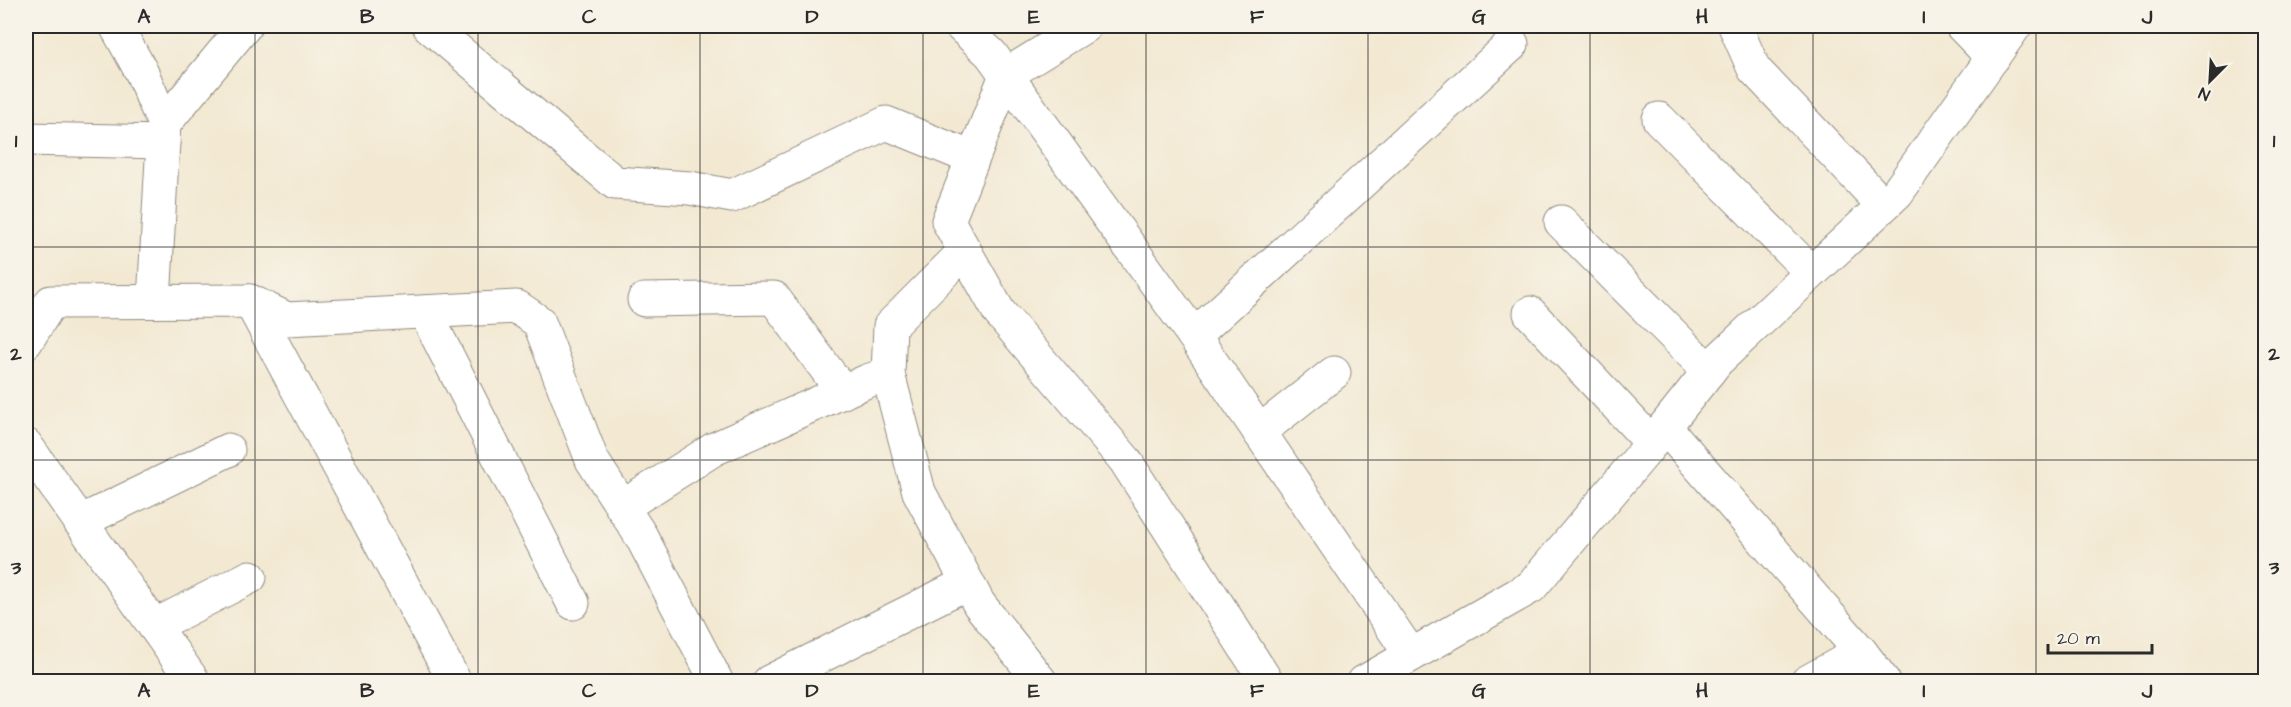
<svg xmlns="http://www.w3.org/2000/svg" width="2291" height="707" viewBox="0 0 2291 707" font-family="'Architects Daughter',sans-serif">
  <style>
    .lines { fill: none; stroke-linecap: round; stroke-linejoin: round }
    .minor-casing { stroke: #8f8a7f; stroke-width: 35 }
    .minor { stroke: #fff; stroke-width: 33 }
    .grid { fill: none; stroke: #2b2b2b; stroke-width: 1.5; stroke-opacity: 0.55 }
    .neatline { fill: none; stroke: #2b2b2b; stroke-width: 2 }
    .grid-label { font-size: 20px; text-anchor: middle; font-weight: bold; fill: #2b2b2b }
  </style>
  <rect width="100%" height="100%" fill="#f7f3e8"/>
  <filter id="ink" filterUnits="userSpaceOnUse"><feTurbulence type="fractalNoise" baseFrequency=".0167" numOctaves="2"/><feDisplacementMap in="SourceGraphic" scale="12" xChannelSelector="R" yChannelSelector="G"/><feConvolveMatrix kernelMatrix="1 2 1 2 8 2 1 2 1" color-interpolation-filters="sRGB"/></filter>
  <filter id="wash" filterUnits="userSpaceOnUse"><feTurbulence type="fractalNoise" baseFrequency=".008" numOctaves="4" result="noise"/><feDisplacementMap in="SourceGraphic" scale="24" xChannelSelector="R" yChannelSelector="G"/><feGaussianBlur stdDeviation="1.35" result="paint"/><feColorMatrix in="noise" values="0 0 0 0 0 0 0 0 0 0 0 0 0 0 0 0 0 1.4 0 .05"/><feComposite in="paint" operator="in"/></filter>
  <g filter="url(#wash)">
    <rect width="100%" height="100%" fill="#f3e9d3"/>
  </g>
  <g filter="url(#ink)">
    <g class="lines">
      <defs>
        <g id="minor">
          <polyline points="116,26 141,71 164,124"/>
          <polyline points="429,26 615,183 690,188 732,196 886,123 972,158"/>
          <polyline points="961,26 991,54 1194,336 1411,655"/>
          <polyline points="1085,26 1006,75 948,221 999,312 1125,460 1267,682"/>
          <polyline points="1735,26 1754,69 1883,205"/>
          <polyline points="1962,26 1993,58"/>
          <polyline points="1659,119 1811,272"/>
          <polyline points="26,139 163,142"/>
          <polyline points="1561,222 1709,371"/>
          <polyline points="965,251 890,326 888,374 919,492 979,604 1041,682"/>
          <polyline points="644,300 774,298 843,392"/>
          <polyline points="154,301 164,124 245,26"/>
          <polyline points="250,301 455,682"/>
          <polyline points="425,312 573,603"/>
          <polyline points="1530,313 1652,443"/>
          <polyline points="1194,336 1512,44"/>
          <polyline points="26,342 51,302 250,301 287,319 517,307 539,322 592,460 641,536 717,682"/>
          <polyline points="1665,427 1861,652 1884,682"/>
          <polyline points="1259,432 1334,373"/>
          <polyline points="26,445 194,682"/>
          <polyline points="622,507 714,449 867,381 888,374"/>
          <polyline points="80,522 228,450"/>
          <polyline points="154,626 250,577"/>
          <polyline points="769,682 967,583"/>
          <polyline points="1364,682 1531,587 1643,454 1717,361 1897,193 2015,26"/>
          <polyline points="1807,682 1861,652"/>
        </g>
      </defs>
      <use href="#minor" class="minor-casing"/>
      <use href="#minor" class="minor"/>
    </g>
  </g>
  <path class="grid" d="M255 26V682M478 26V682M700 26V682M923 26V682M1146 26V682M1368 26V682M1590 26V682M1813 26V682M2036 26V682M26 247H2266M26 460H2266"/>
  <rect width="2291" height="707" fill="none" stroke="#f7f3e8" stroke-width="66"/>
  <g transform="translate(2210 81) rotate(204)" stroke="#f7f3e8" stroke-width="4.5" paint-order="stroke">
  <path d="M0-4.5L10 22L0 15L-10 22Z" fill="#2b2b2b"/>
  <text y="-9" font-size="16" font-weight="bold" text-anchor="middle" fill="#2b2b2b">N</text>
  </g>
  <path d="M2048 644v9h104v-9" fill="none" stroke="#2b2b2b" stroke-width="3"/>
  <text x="2057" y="644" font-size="18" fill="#2b2b2b" stroke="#f7f3e8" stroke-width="4.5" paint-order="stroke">20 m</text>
  <rect x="33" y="33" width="2225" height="641" class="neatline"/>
  <g class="grid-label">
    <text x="144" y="23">A</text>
    <text x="367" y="23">B</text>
    <text x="589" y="23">C</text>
    <text x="812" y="23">D</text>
    <text x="1034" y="23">E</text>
    <text x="1257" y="23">F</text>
    <text x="1479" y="23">G</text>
    <text x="1702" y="23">H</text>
    <text x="1924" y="23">I</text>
    <text x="2147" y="23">J</text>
    <text x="16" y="147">1</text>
    <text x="2274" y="147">1</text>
    <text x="16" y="360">2</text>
    <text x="2274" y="360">2</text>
    <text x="16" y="574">3</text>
    <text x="2274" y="574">3</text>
    <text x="144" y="697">A</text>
    <text x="367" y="697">B</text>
    <text x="589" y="697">C</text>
    <text x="812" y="697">D</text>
    <text x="1034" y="697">E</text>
    <text x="1257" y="697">F</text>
    <text x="1479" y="697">G</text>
    <text x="1702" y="697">H</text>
    <text x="1924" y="697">I</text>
    <text x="2147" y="697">J</text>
  </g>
</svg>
